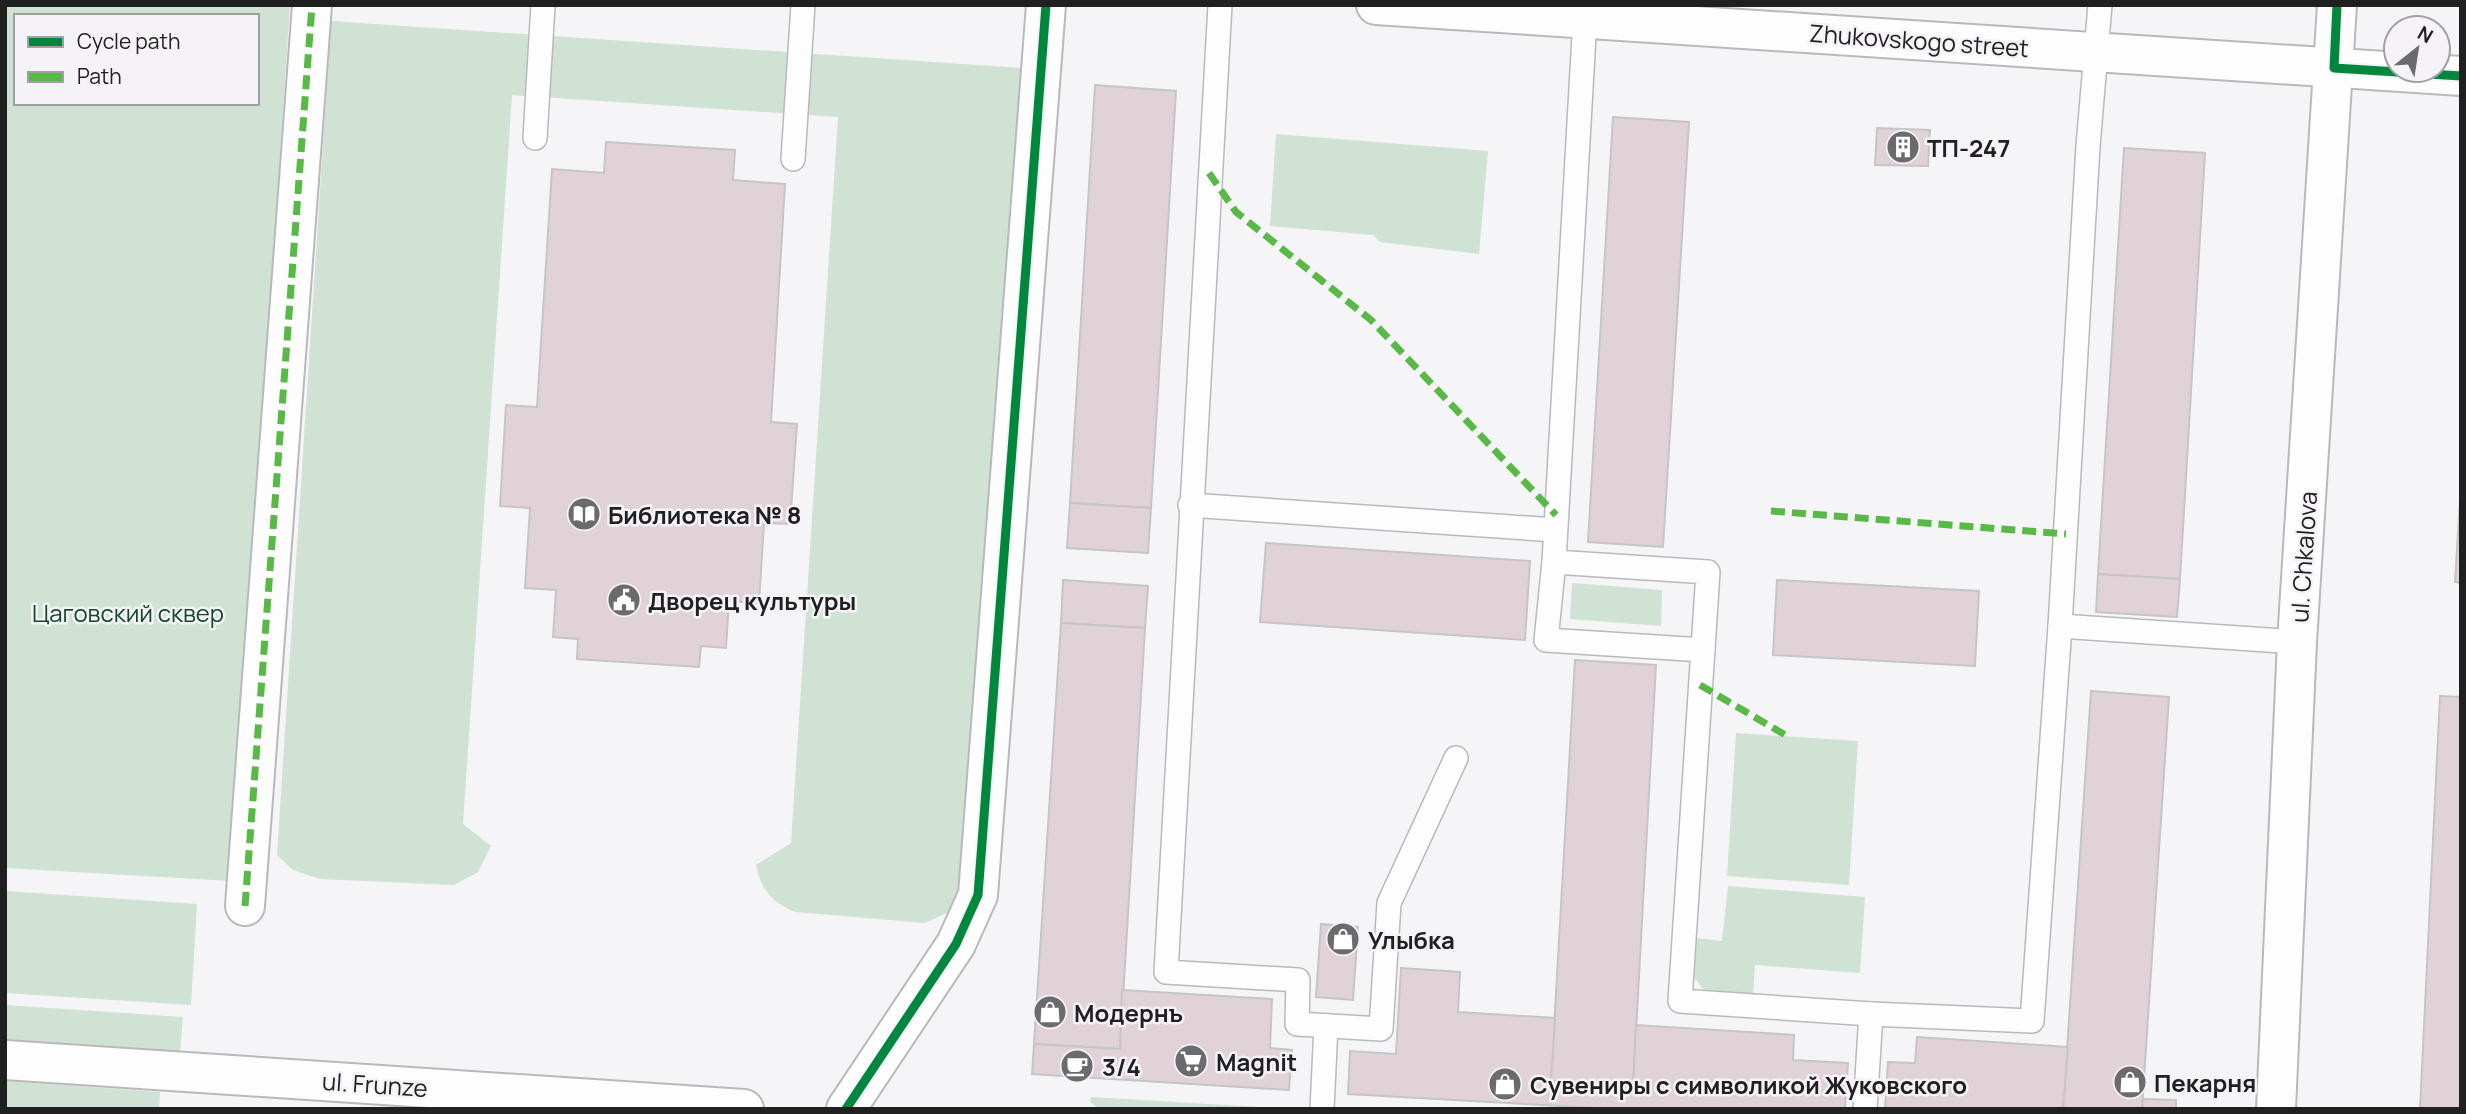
<svg xmlns="http://www.w3.org/2000/svg" width="2466" height="1114" viewBox="0 0 2466 1114" font-family="Manrope,sans-serif">
  <style>
    .green { fill: #cfe2d3; fill-rule: evenodd }
    .building { fill: #e0d2d7; stroke: #c6c5c6; stroke-width: 2 }
    .lines { fill: none; stroke-linecap: round; stroke-linejoin: round }
    .lane-casing { stroke: #bab9ba; stroke-width: 26 }
    .street-casing { stroke: #bab9ba; stroke-width: 42 }
    .secondary-casing { stroke: #bab9ba; stroke-width: 42 }
    .lane { stroke: #fefdfe; stroke-width: 23 }
    .street { stroke: #fefdfe; stroke-width: 38 }
    .secondary { stroke: #fefdfe; stroke-width: 38 }
    .quiet { stroke: #58b947; stroke-width: 7; stroke-dasharray: 14 7; stroke-linecap: butt }
    .cycleway-casing { stroke: #f5f3f7; stroke-width: 13 }
    .cycleway { stroke: #00873e; stroke-width: 9 }
    .labels { text-anchor: middle; dominant-baseline: central; stroke-width: 5; stroke-linejoin: round; paint-order: stroke }
    .street-label { font-size: 24px; fill: #212021; stroke: #f5f3f7 }
    .poi-label { font-size: 24px; font-weight: bold; fill: #212021; stroke: #f5f3f7; text-anchor: start }
    .park-label { font-size: 24px; fill: #114b26; stroke: #f5f3f7 }
  </style>
  <rect width="100%" height="100%" fill="#f5f4f6"/>
  <g class="green">
    <path d="M5 5H290L231 881 5 868ZM16 16H257V103H16Z"/>
    <path d="M331 21 1021 68 967 879 951 911 925 923 795 912C772 902 761 890 756 865L791 843 838 117 512 95 463 824 491 846 478 872 454 885 320 879 293 870 277 855Z"/>
    <polygon points="1276,134 1488,151 1479,254 1380,242 1373,235 1270,226"/>
    <polygon points="1572,583 1662,590 1661,626 1570,619"/>
    <polygon points="1736,733 1858,741 1849,885 1727,876"/>
    <polygon points="1728,886 1865,897 1860,973 1755,965 1753,996 1706,992 1692,975 1695,938 1722,941"/>
    <polygon points="5,891 197,904 191,1005 5,993"/>
    <polygon points="5,1005 183,1017 180,1053 5,1041"/>
    <polygon points="5,1081 160,1092 159,1109 5,1109"/>
    <polygon points="1091,1097 1277,1108 1277,1109 1098,1108 1090,1102"/>
  </g>
  <g class="building">
    <polygon points="1095,85 1176,91 1151,508 1070,503"/>
    <polygon points="1613,117 1689,122 1663,547 1588,542"/>
    <polygon points="1877,128 1930,130 1928,166 1875,165"/>
    <polygon points="606,142 735,150 733,180 785,184 771,422 797,424 790,524 764,523 759,603 729,601 726,648 701,646 699,667 577,659 578,639 553,637 556,590 525,588 530,508 500,506 506,405 537,407 552,169 604,173"/>
    <polygon points="2124,148 2205,153 2180,579 2098,574"/>
    <polygon points="2461,484 2461,583 2455,582"/>
    <polygon points="1070,503 1151,508 1148,553 1067,548"/>
    <polygon points="1266,543 1530,561 1525,640 1260,622"/>
    <polygon points="2098,574 2180,579 2177,617 2096,612"/>
    <polygon points="1063,580 1148,586 1145,628 1061,623"/>
    <polygon points="1777,580 1979,591 1975,666 1773,655"/>
    <polygon points="1061,623 1145,628 1120,1049 1034,1044"/>
    <polygon points="1575,660 1656,665 1633,1086 1551,1081"/>
    <polygon points="2091,691 2169,697 2142,1109 2063,1109"/>
    <polygon points="2440,696 2461,697 2461,1109 2420,1109"/>
    <polygon points="1321,924 1358,927 1353,1000 1316,997"/>
    <polygon points="1401,968 1460,972 1458,1012 1555,1018 1551,1081 1633,1086 1636,1025 1794,1035 1793,1060 1848,1063 1845,1109 1612,1109 1348,1094 1350,1051 1396,1054"/>
    <polygon points="1122,990 1272,999 1270,1048 1292,1050 1289,1090 1032,1074 1034,1044 1120,1049"/>
    <polygon points="1917,1037 2068,1047 2063,1109 1885,1109 1888,1062 1915,1063"/>
    <polygon points="2143,1099 2176,1100 2176,1109 2142,1109"/>
  </g>
  <g class="lines">
    <defs>
      <g id="lane">
        <polyline points="1220,5 1166,972 1298,980 1297,1024 1381,1029 1389,903 1456,758"/>
        <polyline points="1585,18 1554,562 1708,572 1680,1001 1871,1014"/>
        <polyline points="535,138 543,5"/>
        <polyline points="793,159 803,5"/>
        <polyline points="1190,505 1555,530"/>
        <polyline points="1554,562 1546,640 1703,650"/>
        <polyline points="2060,626 2297,642"/>
        <polyline points="1322,1109 1326,1026"/>
        <polyline points="1865,1109 1871,1014 2032,1021 2060,626 2088,146 2100,5"/>
      </g>
      <g id="street">
        <polyline points="245,906 312,5"/>
        <polyline points="846,1109 956,944 978,895 1046,5"/>
      </g>
      <g id="secondary">
        <polyline points="1376,5 2461,76"/>
        <polyline points="5,1060 744,1109"/>
        <polyline points="2276,1109 2297,642 2337,5"/>
      </g>
    </defs>
    <use href="#lane" class="lane-casing"/>
    <use href="#street" class="street-casing"/>
    <use href="#secondary" class="secondary-casing"/>
    <use href="#lane" class="lane"/>
    <use href="#street" class="street"/>
    <use href="#secondary" class="secondary"/>
    <g class="quiet">
      <polyline points="1209,173 1236,212 1371,320 1556,515"/>
      <polyline points="1771,511 2066,534"/>
      <polyline points="1700,685 1787,736"/>
      <polyline points="245,906 312,5"/>
    </g>
    <defs>
      <g id="cycleway">
        <polyline points="2337,5 2334,68 2461,76"/>
        <polyline points="846,1109 956,944 978,895 1046,5"/>
      </g>
    </defs>
    <use href="#cycleway" class="cycleway-casing"/>
    <use href="#cycleway" class="cycleway"/>
  </g>
  <defs>
    <symbol id="building-disc" viewBox="-11 -11 22 22"><circle r="9.5" fill="#6b6a6c" stroke="#f5f3f7"/><path d="M-4-6H4V6H1V3H-1V6H-4ZM-2.5-4.3h1.7v1.8h-1.7ZM.8-4.3h1.7v1.8H.8ZM-2.5-1h1.7V.8h-1.7ZM.8-1h1.7V.8H.8Z" fill="#fff"/></symbol>
    <symbol id="library-disc" viewBox="-11 -11 22 22"><circle r="9.5" fill="#6b6a6c" stroke="#f5f3f7"/><path d="M-6-4Q-3-5.5-.7-3.5V5Q-3 3-6 4ZM6-4Q3-5.5 .7-3.5V5Q3 3 6 4Z" fill="#fff"/></symbol>
    <symbol id="civic-disc" viewBox="-11 -11 22 22"><circle r="9.5" fill="#6b6a6c" stroke="#f5f3f7"/><path d="M-.6-6.5H3V-4.5H.6V-3L4-1V1h2V6H-6V1h2V-1L-.6-3ZM-1.2 2.5V6h2.4V2.5Z" fill="#fff"/></symbol>
    <symbol id="shop-disc" viewBox="-11 -11 22 22"><circle r="9.5" fill="#6b6a6c" stroke="#f5f3f7"/><path d="M-5-2.5h2.3a2.7 3.5 0 0 1 5.4 0H5L5.5 6h-11ZM-1.5-2.5h3a1.5 2.3 0 0 0-3 0Z" fill="#fff"/></symbol>
    <symbol id="supermarket-disc" viewBox="-11 -11 22 22"><circle r="9.5" fill="#6b6a6c" stroke="#f5f3f7"/><path d="M-6-5.5h2.5l.6 2H6L4.5 2H-2.5L-4.4-4H-6ZM-1.5 3.2a1.3 1.3 0 1 0 .1 0ZM3 3.2a1.3 1.3 0 1 0 .1 0Z" fill="#fff"/></symbol>
    <symbol id="cafe-disc" viewBox="-11 -11 22 22"><circle r="9.5" fill="#6b6a6c" stroke="#f5f3f7"/><path d="M-5.5-4.5H6V0H3Q3 3.5 0 3.5H-2.5Q-5.5 3.5-5.5 0ZM3-3.2v2h1.7v-2ZM-6 4.5H4V6H-6Z" fill="#fff"/></symbol>
  </defs>
  <g fill-rule="evenodd">
    <use href="#building-disc" x="1884" y="128" width="38" height="38"/>
    <use href="#library-disc" x="565" y="495" width="38" height="38"/>
    <use href="#civic-disc" x="605" y="581" width="38" height="38"/>
    <use href="#shop-disc" x="1324" y="920" width="38" height="38"/>
    <use href="#shop-disc" x="1031" y="993" width="38" height="38"/>
    <use href="#supermarket-disc" x="1172" y="1042" width="38" height="38"/>
    <use href="#cafe-disc" x="1058" y="1047" width="38" height="38"/>
    <use href="#shop-disc" x="2111" y="1063" width="38" height="38"/>
    <use href="#shop-disc" x="1486" y="1065" width="38" height="38"/>
  </g>
  <g class="labels">
    <g class="street-label">
      <text transform="translate(1919 40) rotate(4)">Zhukovskogo street</text>
      <text transform="translate(2303 557) rotate(-86)">ul. Chkalova</text>
      <text transform="translate(375 1084) rotate(4)">ul. Frunze</text>
    </g>
    <g class="poi-label">
      <text x="1927" y="147">ТП-247</text>
      <text x="608" y="514">Библиотека № 8</text>
      <text x="648" y="600">Дворец культуры</text>
      <text x="1368" y="939">Улыбка</text>
      <text x="1074" y="1012">Модернъ</text>
      <text x="1216" y="1061">Magnit</text>
      <text x="1102" y="1066">3/4</text>
      <text x="2154" y="1082">Пекарня</text>
      <text x="1530" y="1084">Сувениры с символикой Жуковского</text>
    </g>
    <g class="park-label">
      <text x="128" y="612">Цаговский сквер</text>
    </g>
  </g>
  <rect width="2466" height="1114" fill="none" stroke="#212021" stroke-width="14"/>
  <rect x="14" y="14" width="245" height="91" fill="#f5f3f7" stroke="#a09fa1" stroke-width="2"/>
  <rect x="28" y="37" width="35" height="10" fill="#00873e" stroke="#a09fa1" stroke-width="2"/>
  <text x="77" y="49" font-size="21" fill="#212021">Cycle path</text>
  <rect x="28" y="72" width="35" height="10" fill="#58b947" stroke="#a09fa1" stroke-width="2"/>
  <text x="77" y="84" font-size="21" fill="#212021">Path</text>
  <g transform="translate(2417 49) rotate(30)"><circle r="33" fill="#f5f3f7" stroke="#a09fa1" stroke-width="2"/>
  <path d="M0-5L12 26L0 18L-12 26Z" fill="#6b6a6c"/>
  <text y="-10" font-size="19" font-weight="bold" text-anchor="middle" fill="#212021">N</text>
  </g>
</svg>
